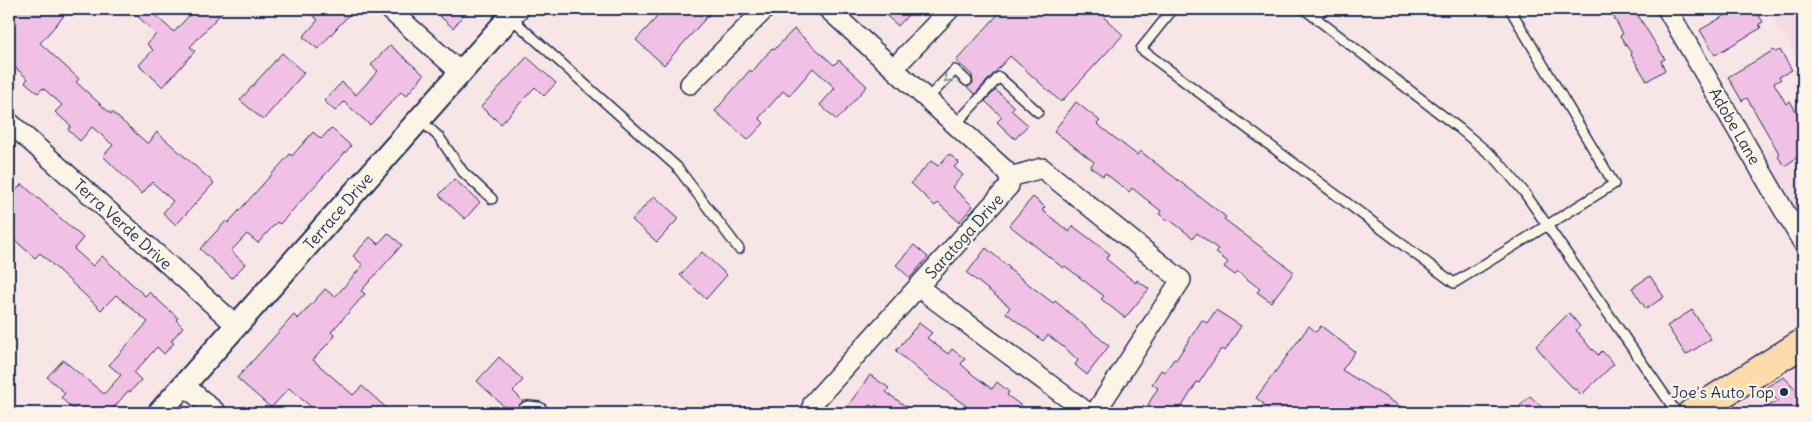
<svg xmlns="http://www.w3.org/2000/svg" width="1812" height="422" viewBox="0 0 1812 422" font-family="Delius,sans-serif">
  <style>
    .built { fill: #f6dae5 }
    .building { fill: #f0c1e4; stroke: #1b2f5e }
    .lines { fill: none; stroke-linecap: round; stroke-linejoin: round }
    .service-casing { stroke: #1b2f5e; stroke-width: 12 }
    .minor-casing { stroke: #1b2f5e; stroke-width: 22 }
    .tertiary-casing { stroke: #1b2f5e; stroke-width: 26 }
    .primary-casing { stroke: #1b2f5e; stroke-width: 31 }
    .service { stroke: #fcf5e5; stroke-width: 9 }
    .minor { stroke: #fcf5e5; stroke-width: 19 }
    .tertiary { stroke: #fcf5e5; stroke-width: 22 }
    .primary { stroke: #fddcac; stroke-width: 28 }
    .oneway { stroke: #8c92a2 }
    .poi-dot { fill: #1b2f5e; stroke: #fcf5e5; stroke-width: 2 }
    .labels { text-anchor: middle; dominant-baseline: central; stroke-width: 4.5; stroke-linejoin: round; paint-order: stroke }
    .street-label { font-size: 16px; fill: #1b2f5e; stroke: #fcf5e5 }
    .poi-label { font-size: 16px; fill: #1b2f5e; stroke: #fcf5e5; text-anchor: end }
  </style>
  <rect width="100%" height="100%" fill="#f8e5e5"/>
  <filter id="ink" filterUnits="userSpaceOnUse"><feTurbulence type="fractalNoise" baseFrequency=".02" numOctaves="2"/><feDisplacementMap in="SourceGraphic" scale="10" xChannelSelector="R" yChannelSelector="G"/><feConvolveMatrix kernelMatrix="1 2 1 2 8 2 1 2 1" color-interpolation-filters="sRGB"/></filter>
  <g filter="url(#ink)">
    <g class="built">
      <polygon points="1768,9 1803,9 1803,69"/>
      <polygon points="1803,127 1803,243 1756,162"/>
      <polygon points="1803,343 1803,413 1692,413"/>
    </g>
    <g class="building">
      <polygon points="9,9 70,9 40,43 79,79 76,82 111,114 112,112 148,144 157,132 214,183 176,225 163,213 173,201 152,182 142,194 103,156 113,145 92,127 80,141 68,130 71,126 55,112 62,105 43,88 38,93 25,82 28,79 9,62"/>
      <polygon points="130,9 148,9 174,32 195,9 225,9 190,47 195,51 163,87 139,65 153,50 147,44 156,34"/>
      <polygon points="305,9 354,9 318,49 303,37 318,20"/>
      <polygon points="432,9 469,9 453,28"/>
      <polygon points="648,9 714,9 664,65 636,40 657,17"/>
      <polygon points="879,9 914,9 898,26"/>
      <polygon points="1003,9 1095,9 1123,35 1061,102 1010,56 975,94 967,87 973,83 972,75 956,61"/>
      <polygon points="1621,9 1634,9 1665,59 1661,61 1665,70 1647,81 1631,55 1632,54 1620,36 1623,34 1612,14"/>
      <polygon points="1736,9 1755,9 1763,22 1759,24 1761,28 1715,55 1700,30"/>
      <polygon points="794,29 834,65 839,60 867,86 837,120 820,105 835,88 813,68 789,96 783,91 759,118 764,123 748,140 715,111 750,70 752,72 772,48 774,50"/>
      <polygon points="390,45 424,75 406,96 401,92 370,125 344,102 335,111 324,101 342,82 356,95 378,71 371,65"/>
      <polygon points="1774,50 1776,52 1780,50 1792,70 1779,77 1781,79 1774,83 1786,104 1790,101 1803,123 1803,153 1785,166 1778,157 1780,155 1747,98 1742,101 1728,77"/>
      <polygon points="282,53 304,73 263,120 240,100"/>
      <polygon points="527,57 556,83 544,96 535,87 501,124 481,107"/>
      <polygon points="996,90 1014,107 1011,110 1028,125 1015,139 997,122 1002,117 985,101"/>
      <polygon points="1076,102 1100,121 1097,124 1137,155 1140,151 1226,217 1224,219 1294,272 1271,302 1257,292 1260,289 1238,272 1235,275 1224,267 1228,262 1215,252 1218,249 1197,233 1193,238 1170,220 1169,221 1159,214 1161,211 1132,188 1129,192 1105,173 1103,176 1090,167 1094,162 1054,131"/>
      <polygon points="331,128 351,146 280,224 277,222 258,243 247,234 231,251 245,264 232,278 200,249 226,221 228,223 290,154 292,156 313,132 321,139"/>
      <polygon points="949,154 959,162 954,167 963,175 952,187 973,206 959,222 938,203 935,206 911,183 931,161 938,166"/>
      <polygon points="454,179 480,202 465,219 439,195"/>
      <polygon points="22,184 83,238 74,249 93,266 102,256 145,296 149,292 178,318 176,320 183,327 171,341 174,343 164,354 157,347 134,373 141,380 130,392 128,391 109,413 85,413 77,406 74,410 61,398 65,393 47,377 63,360 104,394 121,375 109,365 148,322 116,295 101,310 40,253 35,258 9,235 9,198"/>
      <polygon points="654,196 679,218 657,242 632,220"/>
      <polygon points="1033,197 1045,207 1042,210 1069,232 1073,226 1110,254 1106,259 1136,283 1137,280 1149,289 1125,318 1101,299 1104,296 1065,266 1063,268 1009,225"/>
      <polygon points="388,233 402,245 361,291 365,294 331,332 335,336 313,360 353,395 362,386 392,413 318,413 289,388 271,408 237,378 294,315 298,319 325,289 335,297 363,265 353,256 370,237 378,244"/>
      <polygon points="914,245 928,257 910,278 896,265"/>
      <polygon points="986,248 1010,268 1009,269 1053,303 1055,301 1109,346 1087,375 1075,365 1078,360 1067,350 1048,335 1043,341 1006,313 1010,307 967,273"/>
      <polygon points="702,252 727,275 706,299 680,275"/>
      <polygon points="1650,276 1664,297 1646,309 1632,288"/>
      <polygon points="1216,310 1241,326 1225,351 1221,349 1199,383 1197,382 1178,413 1143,413 1158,388 1152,384 1161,370 1165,372 1174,359 1176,360 1202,320 1207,323"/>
      <polygon points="1692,310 1711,339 1686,355 1667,326"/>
      <polygon points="1569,313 1580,326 1576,330 1592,350 1593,349 1598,355 1602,351 1614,364 1581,395 1576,389 1575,390 1552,366 1536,346"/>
      <polygon points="919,323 932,333 927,338 948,354 952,349 965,359 961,364 972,374 992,389 997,382 1009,392 1007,395 1031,413 976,413 929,379 896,351"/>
      <polygon points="1309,326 1316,332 1321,326 1355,352 1342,370 1411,413 1257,413 1264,404 1256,398"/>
      <polygon points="499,357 523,380 513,391 523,401 511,413 477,381"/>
      <polygon points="870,375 889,388 886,392 915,413 886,413 876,405 874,408 870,405 864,413 856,413 847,407"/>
      <polygon points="1784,377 1803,397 1803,413 1756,413 1778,401 1765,388"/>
      <polygon points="1530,396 1548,413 1528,413 1520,406"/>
    </g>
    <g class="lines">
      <defs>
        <g id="service">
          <polyline points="1173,9 1141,49 1454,283 1614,184 1510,9"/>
          <polyline points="1304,9 1460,129 1498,161 1524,192 1677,413"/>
          <polyline points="510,17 677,167 739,249"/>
          <polyline points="1315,17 1323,9"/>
          <polyline points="927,99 955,70 967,81"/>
          <polyline points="419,119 439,137 463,172 492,199"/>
          <polyline points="955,125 999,77 1038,112"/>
        </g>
        <g id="minor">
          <polyline points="389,9 460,72"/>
          <polyline points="1667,9 1803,243"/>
          <polyline points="894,68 950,9"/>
          <polyline points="690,84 765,9"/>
          <polyline points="9,122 236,325"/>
          <polyline points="1010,177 1042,168 1181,280 1095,413"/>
          <polyline points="918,287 1088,413"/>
          <polyline points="184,385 217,413"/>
          <polyline points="526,413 528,411 538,412"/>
          <polyline points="811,413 813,403 1009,186 1010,177 1005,170 828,9"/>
        </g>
        <polyline id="tertiary" points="159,413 517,9"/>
        <polyline id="primary" points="1692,413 1803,343"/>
      </defs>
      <use href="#service" class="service-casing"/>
      <use href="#minor" class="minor-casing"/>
      <use href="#tertiary" class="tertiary-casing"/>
      <use href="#primary" class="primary-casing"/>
      <use href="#service" class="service"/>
      <use href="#minor" class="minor"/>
      <use href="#tertiary" class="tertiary"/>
      <use href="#primary" class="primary"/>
    </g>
    <defs><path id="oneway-chevron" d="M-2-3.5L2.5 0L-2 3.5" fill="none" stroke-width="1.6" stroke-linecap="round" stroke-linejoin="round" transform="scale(1.25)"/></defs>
    <use class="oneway" href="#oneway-chevron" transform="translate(947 79) rotate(134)"/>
  </g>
  <circle class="poi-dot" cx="1784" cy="392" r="5"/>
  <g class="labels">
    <g class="street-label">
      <text transform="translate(1735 126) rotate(60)">Adobe Lane</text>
      <text transform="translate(338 211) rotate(-49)">Terrace Drive</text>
      <text transform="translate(123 224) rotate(42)">Terra Verde Drive</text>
      <text transform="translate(964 236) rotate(-48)">Saratoga Drive</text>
    </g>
    <g class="poi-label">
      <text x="1774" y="392">Joe's Auto Top</text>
    </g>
  </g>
  <rect width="1812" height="422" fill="none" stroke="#fcf5e5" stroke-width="30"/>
  <rect x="15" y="15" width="1782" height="392" fill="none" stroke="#1b2f5e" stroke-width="2" filter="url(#ink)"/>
</svg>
